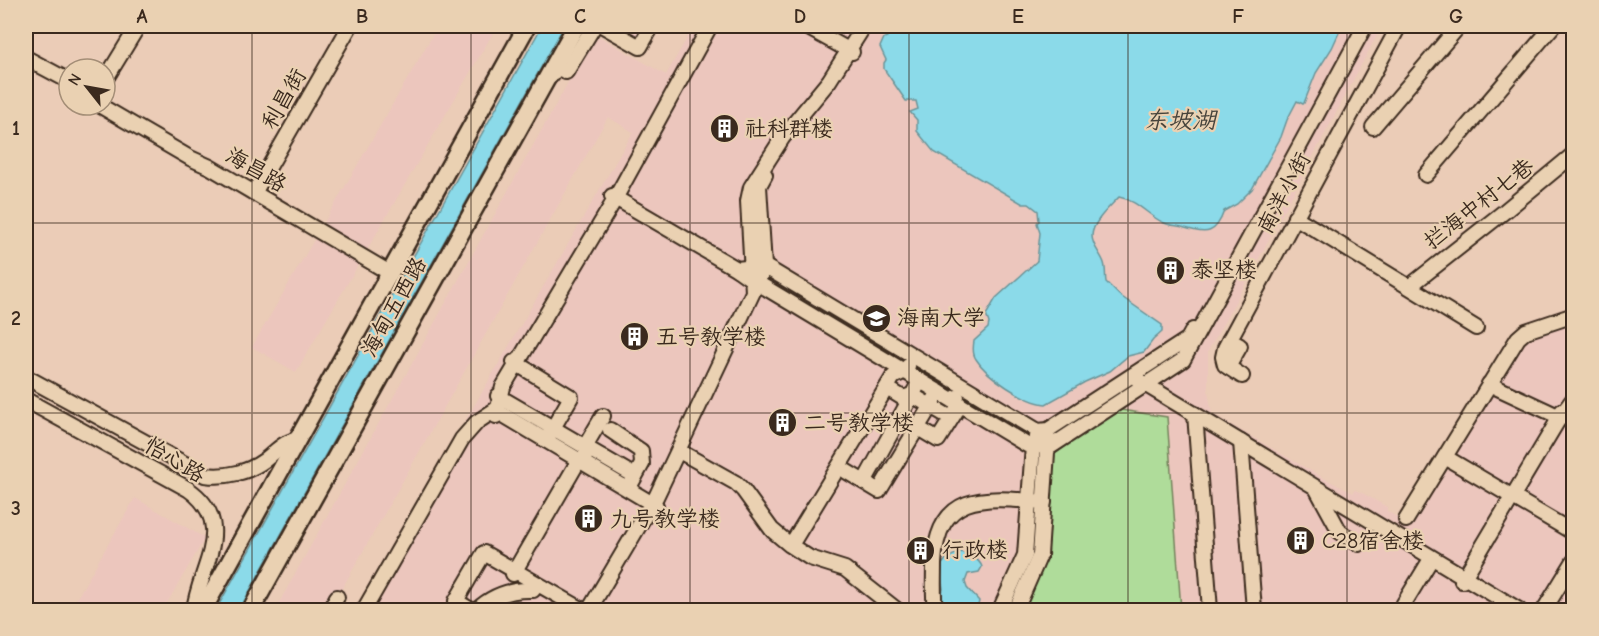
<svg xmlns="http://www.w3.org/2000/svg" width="1599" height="636" viewBox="0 0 1599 636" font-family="'Comic Neue','LXGW WenKai TC',sans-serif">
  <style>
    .built { fill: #ecc6bd }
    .green { fill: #afdc9a; stroke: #75835c; stroke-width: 1.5 }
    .water { fill: #8bdae9; stroke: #6b9498; stroke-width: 1.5 }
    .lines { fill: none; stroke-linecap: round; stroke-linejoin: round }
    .minor-casing { stroke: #3b2a1e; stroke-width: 18 }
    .major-casing { stroke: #3b2a1e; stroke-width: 21 }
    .minor { stroke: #ead1b2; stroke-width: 14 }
    .major { stroke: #ead1b2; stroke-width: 16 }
    .grid { fill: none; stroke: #3b2a1e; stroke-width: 1.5; stroke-opacity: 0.55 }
    .labels { text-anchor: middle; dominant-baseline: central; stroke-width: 4.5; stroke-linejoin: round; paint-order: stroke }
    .street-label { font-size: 22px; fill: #3b2a1e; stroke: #ead1b2 }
    .poi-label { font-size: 22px; fill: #3b2a1e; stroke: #ead1b2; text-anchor: start }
    .water-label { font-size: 24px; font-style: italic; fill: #47443c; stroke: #ead1b2 }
    .neatline { fill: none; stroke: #3b2a1e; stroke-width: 2 }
    .grid-label { font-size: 20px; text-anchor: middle; font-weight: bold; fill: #3b2a1e }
  </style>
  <rect width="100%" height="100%" fill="#ebccb7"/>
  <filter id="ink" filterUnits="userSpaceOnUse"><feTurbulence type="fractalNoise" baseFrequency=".0167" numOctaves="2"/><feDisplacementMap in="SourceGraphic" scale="12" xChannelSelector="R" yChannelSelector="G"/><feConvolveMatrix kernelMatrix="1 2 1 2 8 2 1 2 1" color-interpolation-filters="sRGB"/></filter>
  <g filter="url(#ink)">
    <g class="built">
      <polygon points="438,26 497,26 296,372 252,347"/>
      <polygon points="603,26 652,26 640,47"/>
      <polygon points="694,26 1382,26 1248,279 1208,351 1208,391 1212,414 1320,476 1353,493 1355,490 1364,494 1387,507 1387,511 1403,521 1513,340 1573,311 1573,610 359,610 463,425 633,132 608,117 330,610 275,610 595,34 666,75"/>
      <polygon points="135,498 205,538 163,610 70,610"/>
    </g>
    <polygon class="green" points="1121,410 1167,417 1181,610 1023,610 1045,555 1054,455 1087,430"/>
    <g class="water">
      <polygon points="542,26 564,26 239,610 216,610"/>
      <path d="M894 26H1342L1332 48 1316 73 1304 103 1303 104 1297 101 1287 120 1281 137 1252 189 1237 204 1224 211C1216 234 1207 235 1185 228 1177 225 1169 226 1162 222 1148 215 1136 200 1119 197 1110 207 1092 222 1092 236 1092 246 1101 254 1104 263 1106 269 1105 276 1106 282L1119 295 1162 325V332L1153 340 1144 352 1128 356 1110 371 1085 382 1046 404C1025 402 987 377 976 359 972 354 973 347 974 341L988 328 989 323 986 315 996 298 1037 261 1040 233 1037 223 1039 221 1038 211 1029 204H1023L934 152 917 131V120L910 112 918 109 916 101H906L884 69V63L886 60 880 47 884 38 887 37V33H894Z"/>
      <path d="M960 552C969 555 979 558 982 567L979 572 968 574 965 582 967 588 979 601 977 610H943L940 600 943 589 940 567 947 558Z"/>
    </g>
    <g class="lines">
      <defs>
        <g id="minor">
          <polyline points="603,26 640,47 652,26"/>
          <polyline points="805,26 852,52"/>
          <polyline points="26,58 69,81"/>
          <polyline points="550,77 558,67 566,72 594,26"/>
          <polyline points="105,80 138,26"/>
          <polyline points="99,105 190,158 210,167 390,273"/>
          <polyline points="1373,127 1459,26"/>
          <polyline points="1426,175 1553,26"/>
          <polyline points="254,193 350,26"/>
          <polyline points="612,196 737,269 751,279 1027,445 1050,447 1183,360 1365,26"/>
          <polyline points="1295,217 1476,328"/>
          <polyline points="737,269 764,266 1038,431 1048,430 1188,339 1193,330"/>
          <polyline points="762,274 764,266 759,186 765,175"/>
          <polyline points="1410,286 1505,211 1574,154"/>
          <polyline points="514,362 571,397 549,435"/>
          <polyline points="1228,367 1240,346 1229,340"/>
          <polyline points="1242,376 1225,365 1223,357 1225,348 1399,26"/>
          <path d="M26 377 205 475C226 478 249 472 265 460 279 449 279 445 297 439"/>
          <polyline points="1138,380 1519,610"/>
          <polyline points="1489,384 1560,417"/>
          <polyline points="887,388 903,398 912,395 951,418"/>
          <polyline points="498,396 635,476"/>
          <path d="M26 400 188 489C238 524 199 567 194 610"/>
          <polyline points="1562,411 1574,425"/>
          <polyline points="1195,414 1210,610"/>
          <polyline points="496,416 503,387 611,206 710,26"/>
          <polyline points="918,428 938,440 958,408 955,401 957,397"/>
          <polyline points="610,430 641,451 642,464 631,484"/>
          <polyline points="1241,442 1254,610"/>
          <polyline points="679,451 736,483 743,490 772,530 790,545 810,558 845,569 897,610"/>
          <polyline points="1445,457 1574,533"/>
          <polyline points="839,467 879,491 939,392"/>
          <polyline points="864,482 920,381"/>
          <polyline points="1316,488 1340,532 1359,544"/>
          <polyline points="1406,520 1518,338 1526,331 1574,315"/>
          <polyline points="791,545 893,377 905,371 908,366"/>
          <polyline points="513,574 579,460 584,458 589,449 587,443 603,416"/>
          <polyline points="1462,581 1560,417 1574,398"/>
          <polyline points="330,610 337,597"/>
          <polyline points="364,610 462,439 477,422 495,410 656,506"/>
          <polyline points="471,610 456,601 484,553 583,610"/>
          <path d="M477 610C492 596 512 589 533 590L537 584"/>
          <polyline points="589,610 656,497 753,292 748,201 751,187 783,137 829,81 864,26"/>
          <path d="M935 610C933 595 934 580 934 564 937 490 986 497 1044 502"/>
          <polyline points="1000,610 1025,555 1033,446 1036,439"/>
          <polyline points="1016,610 1040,555 1048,438"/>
          <polyline points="1400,610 1431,559"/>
          <polyline points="1544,610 1574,561"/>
        </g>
        <g id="major">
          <polyline points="203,610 527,26"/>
          <polyline points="251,610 576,26"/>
        </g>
      </defs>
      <use href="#minor" class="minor-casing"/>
      <use href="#major" class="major-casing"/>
      <use href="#minor" class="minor"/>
      <use href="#major" class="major"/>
    </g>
  </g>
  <path class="grid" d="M252 26V610M471 26V610M690 26V610M909 26V610M1128 26V610M1347 26V610M26 223H1574M26 413H1574"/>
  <defs>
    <symbol id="building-disc" viewBox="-11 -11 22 22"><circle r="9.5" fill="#3b2a1e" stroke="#ead1b2"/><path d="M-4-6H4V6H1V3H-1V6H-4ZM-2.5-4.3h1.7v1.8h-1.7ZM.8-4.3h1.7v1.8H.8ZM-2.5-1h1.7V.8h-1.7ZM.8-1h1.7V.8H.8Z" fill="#fff"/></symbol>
    <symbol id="university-disc" viewBox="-11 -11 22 22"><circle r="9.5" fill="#3b2a1e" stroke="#ead1b2"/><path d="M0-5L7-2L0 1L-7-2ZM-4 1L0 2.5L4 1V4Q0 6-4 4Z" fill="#fff"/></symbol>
  </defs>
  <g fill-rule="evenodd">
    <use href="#building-disc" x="708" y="112" width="33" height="33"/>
    <use href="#building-disc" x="1154" y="254" width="33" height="33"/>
    <use href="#university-disc" x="860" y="302" width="33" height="33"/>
    <use href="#building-disc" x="618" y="320" width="33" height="33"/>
    <use href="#building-disc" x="766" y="406" width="33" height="33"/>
    <use href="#building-disc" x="572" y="502" width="33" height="33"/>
    <use href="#building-disc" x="1284" y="524" width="33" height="33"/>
    <use href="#building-disc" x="904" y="534" width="33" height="33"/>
  </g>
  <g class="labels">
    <g class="street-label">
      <text transform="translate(284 99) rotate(-60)">利昌街</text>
      <text transform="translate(256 170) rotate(30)">海昌路</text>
      <text transform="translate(1284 193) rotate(-62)">南洋小街</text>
      <text transform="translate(1479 204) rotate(-38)">拦海中村七巷</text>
      <text transform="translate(394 307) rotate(-61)">海甸五西路</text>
      <text transform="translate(175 460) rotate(31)">怡心路</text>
    </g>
    <g class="poi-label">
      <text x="745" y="129">社科群楼</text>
      <text x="1191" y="270">泰坚楼</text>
      <text x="897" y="318">海南大学</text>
      <text x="656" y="337">五号教学楼</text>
      <text x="804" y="423">二号教学楼</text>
      <text x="610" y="519">九号教学楼</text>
      <text x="1322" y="541">C28宿舍楼</text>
      <text x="942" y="550">行政楼</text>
    </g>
    <g class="water-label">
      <text x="1180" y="120">东坡湖</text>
    </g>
  </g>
  <rect width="1599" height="636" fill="none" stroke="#ead1b2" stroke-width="66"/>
  <g transform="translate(87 87) rotate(301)"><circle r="28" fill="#ead1b2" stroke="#a48e77" stroke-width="1.5"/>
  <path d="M0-4.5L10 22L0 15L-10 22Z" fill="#3b2a1e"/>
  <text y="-9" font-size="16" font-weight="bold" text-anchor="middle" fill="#3b2a1e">N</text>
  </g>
  <rect x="33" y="33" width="1533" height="570" class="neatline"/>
  <g class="grid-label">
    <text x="142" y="23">A</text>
    <text x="362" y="23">B</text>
    <text x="580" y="23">C</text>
    <text x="800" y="23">D</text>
    <text x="1018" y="23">E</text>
    <text x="1238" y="23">F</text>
    <text x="1456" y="23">G</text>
    <text x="16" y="135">1</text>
    <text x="16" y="325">2</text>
    <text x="16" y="515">3</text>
  </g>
</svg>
